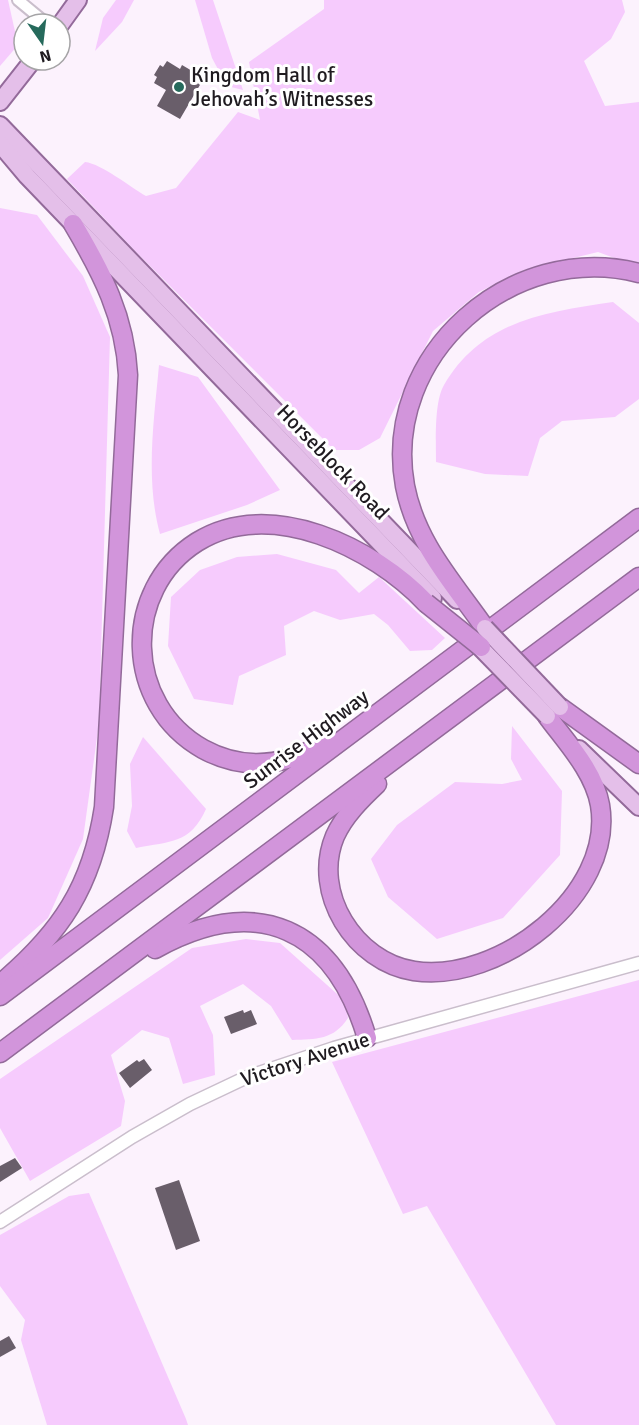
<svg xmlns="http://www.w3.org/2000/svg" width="639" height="1425" viewBox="0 0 639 1425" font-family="Signika,sans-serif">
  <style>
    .green { fill: #f6cbfd }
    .building { fill: #695e6a }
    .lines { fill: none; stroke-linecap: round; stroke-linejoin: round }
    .minor-casing { stroke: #cabecc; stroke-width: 14 }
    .tertiary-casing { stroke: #cabecc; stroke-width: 15 }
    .primary-casing { stroke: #936a9a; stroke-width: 20 }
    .motorway-casing { stroke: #936a9a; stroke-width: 21 }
    .minor { stroke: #fff; stroke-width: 10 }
    .tertiary { stroke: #fff; stroke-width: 12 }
    .primary { stroke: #e4bfe9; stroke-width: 16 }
    .motorway { stroke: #d295db; stroke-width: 18 }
    .primary-bridge-casing { stroke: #936a9a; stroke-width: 20; stroke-linecap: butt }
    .motorway-bridge-casing { stroke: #936a9a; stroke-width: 21; stroke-linecap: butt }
    .primary-bridge { stroke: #e4bfe9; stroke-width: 16 }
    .motorway-bridge { stroke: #d295db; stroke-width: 18 }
    .poi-dot { fill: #266a5c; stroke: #fff; stroke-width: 2 }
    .labels { text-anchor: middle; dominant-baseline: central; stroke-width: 6; stroke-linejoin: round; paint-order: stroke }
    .poi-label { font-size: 21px; fill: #1f1b20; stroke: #fff; text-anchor: start }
    .street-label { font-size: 21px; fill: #1f1b20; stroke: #fff }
  </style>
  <rect width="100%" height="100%" fill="#fcf2fd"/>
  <g class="green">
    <polygon points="0,0 8,0 18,45 0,66"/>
    <polygon points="116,0 134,0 122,22 95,51 103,18"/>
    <polygon points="195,0 213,0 243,90 227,86 212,58"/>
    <path d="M324 0H622L625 12 611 39 584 61 605 106 639 102V267L598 252 524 270 479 292 433 331 380 438 359 450H334L138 254 67 179 85 162C102 164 130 187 146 196L176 188 238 112 260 120 249 62 324 9Z"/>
    <polygon points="0,208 37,215 83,276 110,337 99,723 83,839 48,918 0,960"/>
    <path d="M613 302 639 323V399L615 417 562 421 540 438 528 476 485 474 436 462C436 442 434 402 444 385 482 320 546 312 613 302Z"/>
    <path d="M159 365 198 377 280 490 247 505 160 534C145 479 154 421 159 365Z"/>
    <polygon points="277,554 336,570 359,593 379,577 445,638 432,650 410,651 388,625 374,614 340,620 314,611 284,626 286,655 239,676 233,705 194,699 168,646 171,597 200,570 237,557"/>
    <polygon points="512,726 562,791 560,855 503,918 437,939 388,897 371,859 397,825 455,782 502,784 522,780 511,759"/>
    <path d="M143 737 206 809C190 844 171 841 136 848L127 831 132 806 130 764Z"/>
    <path d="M246 939 280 943 345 1001 348 1018C334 1040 316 1039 292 1040L271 1006 243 984 200 1006 213 1035 215 1075 183 1084 169 1038 142 1030 111 1055 125 1101 121 1126 30 1181 0 1128V1079L192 948Z"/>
    <polygon points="639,980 639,1425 556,1425 427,1206 403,1214 332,1062"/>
    <polygon points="89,1193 186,1419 188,1425 47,1425 21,1340 25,1320 0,1286 0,1235 69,1196"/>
  </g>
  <g class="building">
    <polygon points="167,61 180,69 182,65 204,78 180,119 157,106 166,90 154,83 157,77 154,75 160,65 163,67"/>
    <polygon points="243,1010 244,1013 251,1010 257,1024 231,1034 224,1017"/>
    <polygon points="144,1059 152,1070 130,1088 119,1073 137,1060 139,1062"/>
    <polygon points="15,1158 22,1168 0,1182 0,1166"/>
    <polygon points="179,1180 200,1241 176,1250 155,1188"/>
    <polygon points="9,1336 16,1348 0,1357 0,1341"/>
  </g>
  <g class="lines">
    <defs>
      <polyline id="minor" points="18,0 47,24"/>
      <polyline id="tertiary" points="0,1222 132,1137 190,1104 247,1077 334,1048 639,963"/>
      <g id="primary">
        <polyline points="60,25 78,0"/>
        <polyline points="0,102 33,60"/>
        <polyline points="0,125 457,600"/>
        <polyline points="0,144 27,176 433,598"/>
        <polyline points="579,749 639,807"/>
      </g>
      <g id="motorway">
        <path d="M485 628C453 582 416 543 405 486 381 355 512 240 639 273"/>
        <polyline points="560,707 639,764"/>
        <path d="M323 744C284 766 243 771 203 749 124 705 121 590 197 542 270 496 374 548 426 603"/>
        <path d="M377 784C361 799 344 816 335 836 311 893 355 962 414 971 498 984 615 895 600 805 594 771 566 742 547 716"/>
        <path d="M155 949C258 892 334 928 367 1038"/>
        <path d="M0 984C61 933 92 886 104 807L128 375C125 317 102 273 73 224"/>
        <polyline points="0,996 639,518"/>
        <polyline points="0,1053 639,577"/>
      </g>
    </defs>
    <use href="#minor" class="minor-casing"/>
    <use href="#tertiary" class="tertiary-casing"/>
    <use href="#primary" class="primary-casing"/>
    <use href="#motorway" class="motorway-casing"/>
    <use href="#minor" class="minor"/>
    <use href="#tertiary" class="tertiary"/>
    <use href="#primary" class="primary"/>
    <use href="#motorway" class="motorway"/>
    <defs>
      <g id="primary-bridge">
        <polyline points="485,628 560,707"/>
        <polyline points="472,639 547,716"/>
      </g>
      <polyline id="motorway-bridge" points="426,603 481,647"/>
    </defs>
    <use href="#primary-bridge" class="primary-bridge-casing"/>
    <use href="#motorway-bridge" class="motorway-bridge-casing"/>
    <use href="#primary-bridge" class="primary-bridge"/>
    <use href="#motorway-bridge" class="motorway-bridge"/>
  </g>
  <circle class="poi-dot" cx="179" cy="87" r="6"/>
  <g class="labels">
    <g class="poi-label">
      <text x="191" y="75">Kingdom Hall of<tspan x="191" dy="24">Jehovah’s Witnesses</tspan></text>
    </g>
    <g class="street-label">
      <text transform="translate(333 462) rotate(46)">Horseblock Road</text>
      <text transform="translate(306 739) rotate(-37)">Sunrise Highway</text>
      <text transform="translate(305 1059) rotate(-18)">Victory Avenue</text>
    </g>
  </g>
  <g transform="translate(42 42) rotate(166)"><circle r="28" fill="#ffffff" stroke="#a5a4a6" stroke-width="1.5"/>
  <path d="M0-4.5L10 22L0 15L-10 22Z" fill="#266a5c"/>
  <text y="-9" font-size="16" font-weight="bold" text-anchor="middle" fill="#1f1b20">N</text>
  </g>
</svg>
